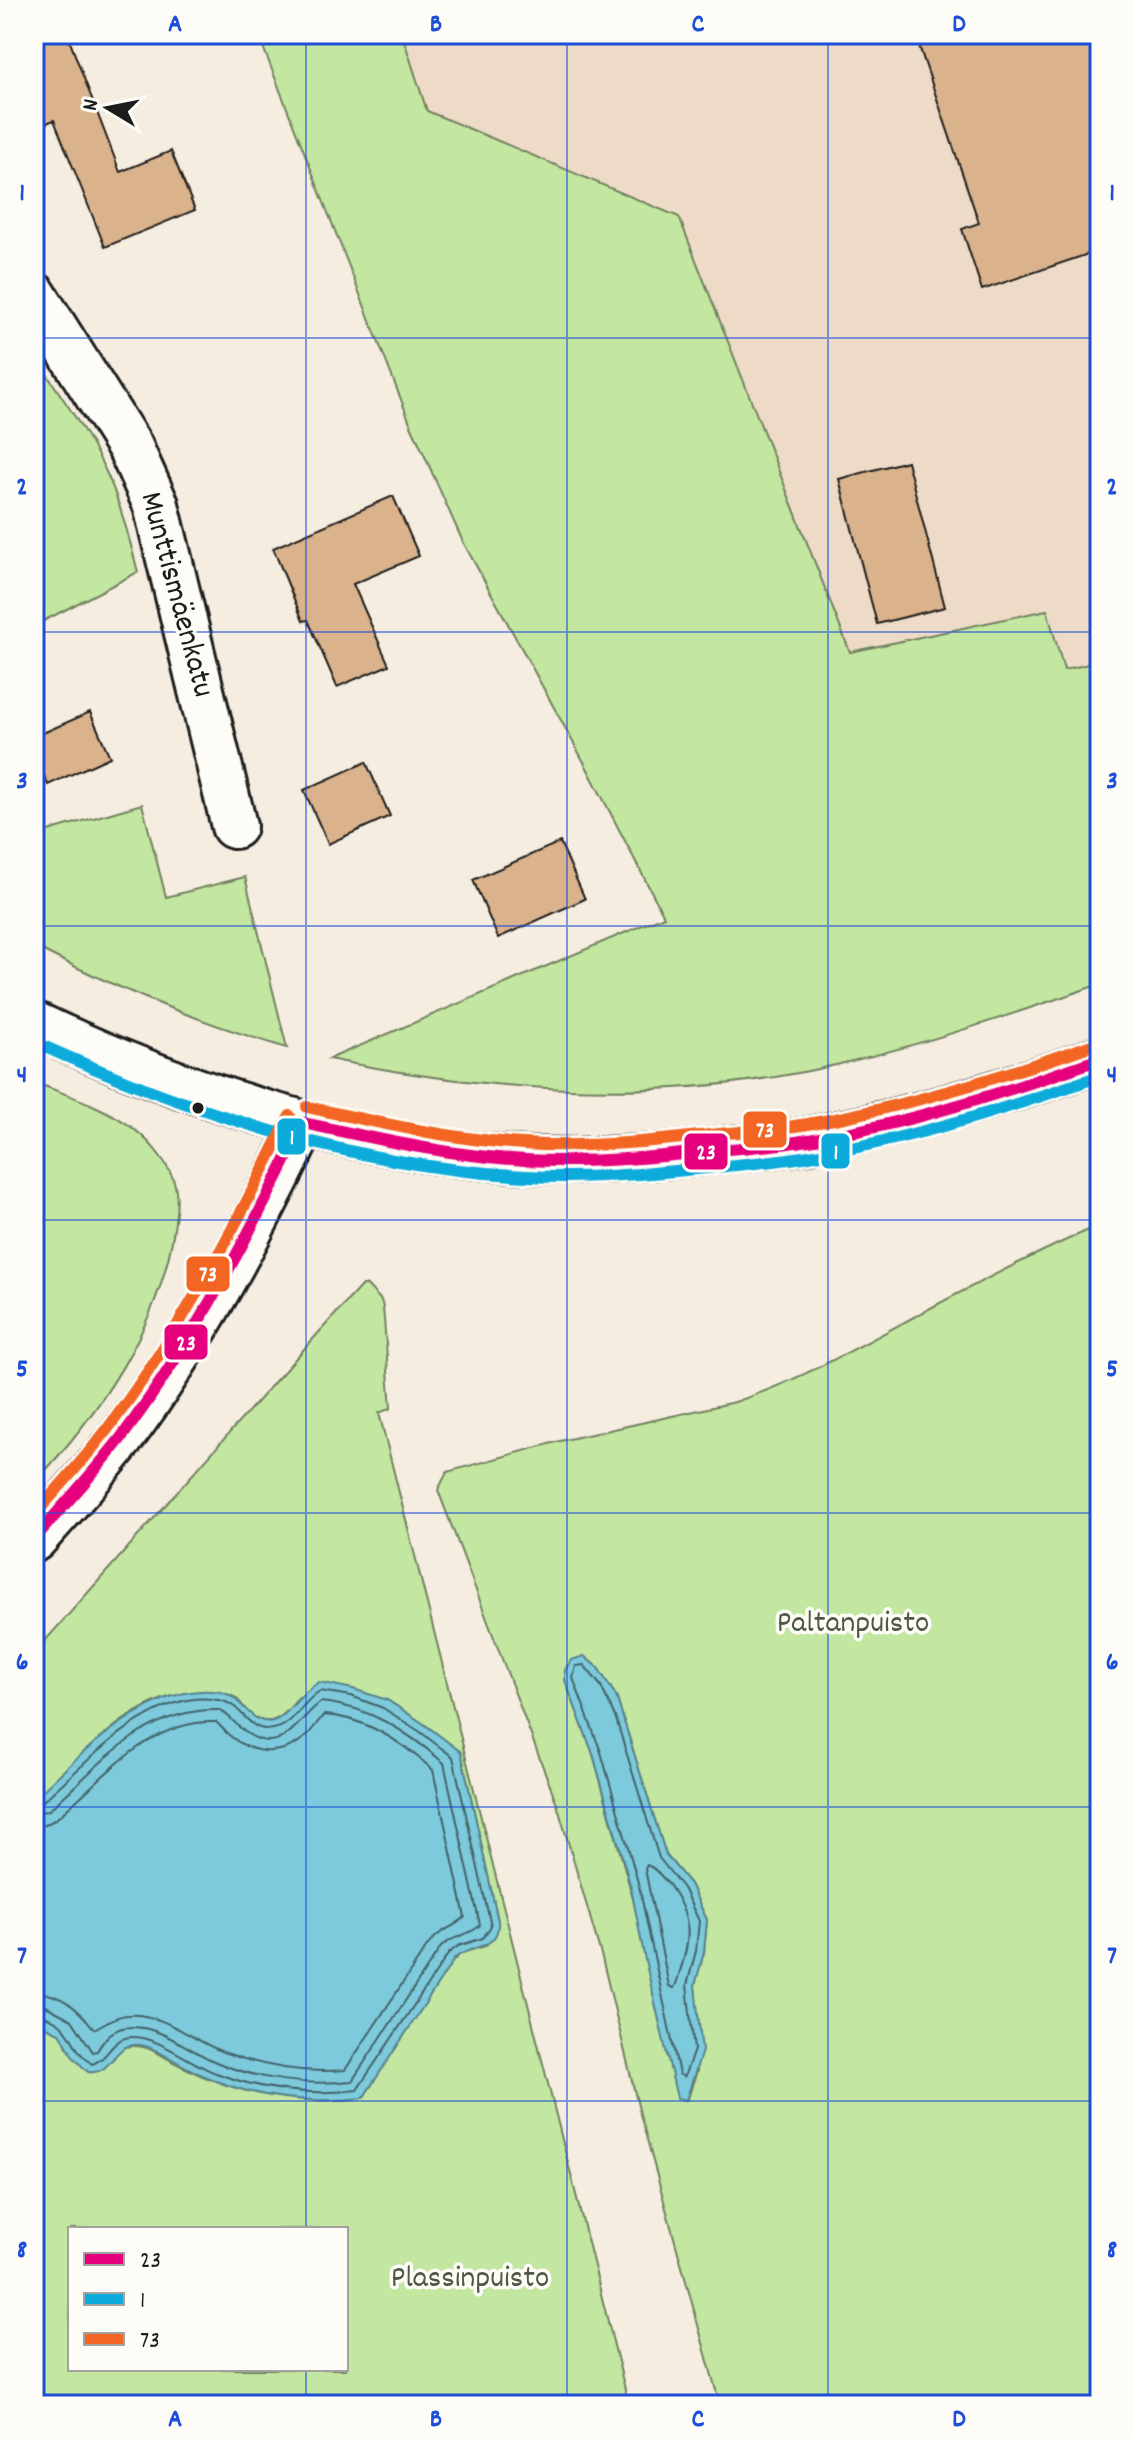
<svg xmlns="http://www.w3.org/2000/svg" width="1134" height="2439" viewBox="0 0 1134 2439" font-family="Dekko,sans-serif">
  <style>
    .built { fill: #eedbc7 }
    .green { fill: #c3e6a0; stroke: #70815e; stroke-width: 2; fill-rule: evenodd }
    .water { fill: #7dcadc; stroke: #56848f; stroke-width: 2 }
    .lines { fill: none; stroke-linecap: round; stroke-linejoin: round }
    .shore { stroke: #436269; stroke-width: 2 }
    .building { fill: #dab28b; stroke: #1c1c1c; stroke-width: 2 }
    .minor-casing { stroke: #1c1c1c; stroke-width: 50 }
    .tertiary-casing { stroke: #1c1c1c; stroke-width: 50 }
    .minor { stroke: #fdfcf7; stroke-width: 44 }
    .tertiary { stroke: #fdfcf7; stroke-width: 44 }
    .bus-1-casing { stroke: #fdfcf7; stroke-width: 18 }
    .bus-2-casing { stroke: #fdfcf7; stroke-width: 18 }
    .bus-3-casing { stroke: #fdfcf7; stroke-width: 18 }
    .bus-1 { stroke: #e5007d; stroke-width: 12 }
    .bus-2 { stroke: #0dabdb; stroke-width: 12 }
    .bus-3 { stroke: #f26522; stroke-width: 12 }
    .grid { fill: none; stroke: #1d4ed8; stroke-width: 2; stroke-opacity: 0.55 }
    .bus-dot { fill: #1c1c1c; stroke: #fdfcf7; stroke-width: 3 }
    .labels { text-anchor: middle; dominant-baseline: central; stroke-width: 7; stroke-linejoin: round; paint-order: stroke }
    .street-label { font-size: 32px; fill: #1c1c1c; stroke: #fdfcf7 }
    .park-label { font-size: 32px; fill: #4e5944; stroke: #fdfcf7 }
    .line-badge { stroke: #fdfcf7; stroke-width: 3 }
    .badge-label { font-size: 22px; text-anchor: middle; font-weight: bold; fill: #fff }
    .neatline { fill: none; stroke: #1d4ed8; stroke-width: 3 }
    .grid-label { font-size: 26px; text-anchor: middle; font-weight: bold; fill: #1d4ed8 }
  </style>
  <rect width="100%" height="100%" fill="#f6ede1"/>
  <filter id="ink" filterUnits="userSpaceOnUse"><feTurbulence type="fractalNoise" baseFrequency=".0125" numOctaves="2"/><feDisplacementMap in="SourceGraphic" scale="16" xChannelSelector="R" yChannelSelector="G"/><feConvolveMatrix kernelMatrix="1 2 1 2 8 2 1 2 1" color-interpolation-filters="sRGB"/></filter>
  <g filter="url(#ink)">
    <polygon class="built" points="360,34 1100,34 1100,661 837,730 397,145"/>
    <g class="green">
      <path d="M258 34H402L427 111 679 217 850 652 1047 610 1064 670 1100 661V984C1014 1014 928 1043 840 1064 674 1104 495 1093 329 1059L664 916 585 764 462 540 411 425Z"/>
      <path d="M34 355C61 396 92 438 111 483 123 512 130 542 138 572L34 626Z"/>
      <path d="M142 804 166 897 245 877 287 1048C199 1022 116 989 34 946V835Z"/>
      <path d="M34 1082C87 1103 139 1116 169 1170 180 1190 177 1207 174 1229 160 1325 99 1414 34 1483Z"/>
      <path d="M1100 1225V2405H720L640 2114 602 1958 557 1804 438 1490 447 1472 560 1441 735 1402C801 1380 862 1345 923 1312 981 1281 1040 1251 1100 1225ZM584 1656 598 1668 616 1696 666 1855 690 1884 707 1920 704 1952 695 1985 697 2071 688 2098 593 1754 565 1680Z"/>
      <path d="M362 1285H367L381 1300 383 1307 391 1408 379 1413 629 2405H34V2021L62 2034 67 2047 114 2058 118 2049C143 2039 159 2055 181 2066 238 2095 300 2105 363 2098L451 1963 461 1953 486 1946 498 1921 461 1752 424 1724 387 1700 298 1698C285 1715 270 1732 249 1713 243 1708 240 1699 232 1696 223 1692 206 1692 195 1693 134 1693 77 1761 34 1799V1653C144 1531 251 1406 362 1285ZM70 2229H346V2369H70Z"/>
    </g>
    <g class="water">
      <polygon points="584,1656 598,1668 616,1696 666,1855 690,1884 707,1920 704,1952 695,1985 702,2051 686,2100 677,2098 645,1960 631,1888 593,1754 565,1680 565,1670 571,1660"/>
      <path d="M319 1682 353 1689 387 1700 424 1724 461 1752 498 1921C500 1950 472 1944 455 1958L363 2098C307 2104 251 2098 200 2074 185 2068 157 2049 145 2046 112 2037 116 2075 88 2072L73 2057 61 2034 34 2021V1799C80 1755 151 1680 221 1692 242 1696 250 1726 273 1721 286 1718 301 1692 319 1682Z"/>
    </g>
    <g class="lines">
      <g class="shore">
        <polygon points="584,1665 601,1686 616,1719 659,1858 683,1888 699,1921 696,1951 687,1985 694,2050 684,2077 679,2074 639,1886 601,1752 573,1678 576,1666"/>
        <path d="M34 1804 42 1802C86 1764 157 1683 223 1701 243 1706 248 1733 273 1729 294 1726 302 1701 320 1691L351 1696 383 1708 419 1731 453 1757 491 1926 483 1938 458 1946 449 1953 357 2090C309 2096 261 2090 216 2073 191 2064 156 2035 131 2037 111 2038 109 2059 92 2064 66 2046 76 2020 34 2014"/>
        <path d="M34 1814 49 1810C99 1766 146 1707 219 1710 230 1715 237 1727 248 1734 284 1757 298 1718 321 1702 369 1706 409 1733 444 1763L480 1925C472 1935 453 1935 441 1947L352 2081C307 2086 258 2080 216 2062 189 2051 161 2026 131 2027 113 2027 105 2038 97 2051L93 2052 72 2020 44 2005 34 2004"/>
        <path d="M34 1826 45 1825 56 1819C103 1779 149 1719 216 1722 221 1726 224 1731 229 1735 251 1754 280 1758 304 1738 312 1732 317 1722 324 1715 366 1717 403 1743 433 1770L465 1917C454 1928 440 1929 428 1945L345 2070C304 2074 261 2066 223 2052 192 2040 162 2012 127 2015 114 2016 104 2024 94 2029 79 2009 61 1993 34 1992"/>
        <path d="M647 1865C656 1868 663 1878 670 1886 691 1917 692 1936 680 1971 678 1977 677 1983 674 1988L669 1986 645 1869Z"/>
      </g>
    </g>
    <g class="building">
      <polygon points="34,34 67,34 120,172 171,151 195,210 105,247 54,120 44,124 34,98"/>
      <polygon points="915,34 1100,34 1100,250 982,290 962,229 979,223"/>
      <polygon points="907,461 945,607 877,624 839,479"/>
      <polygon points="393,496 419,556 353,584 389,665 337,687 308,620 303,621 273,548"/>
      <polygon points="90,712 110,757 48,785 34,753 34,737"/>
      <polygon points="366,762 390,816 328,844 304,790"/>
      <polygon points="560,842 585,899 498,938 473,880"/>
    </g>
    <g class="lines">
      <defs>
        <polyline id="minor" points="34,295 130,447 156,505 234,826"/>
        <g id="tertiary">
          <path d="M34 1024C183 1095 360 1151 526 1160 589 1163 651 1158 713 1151 745 1147 778 1145 809 1140 908 1122 1005 1093 1100 1059"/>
          <path d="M34 1539C63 1506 94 1473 121 1438 195 1339 251 1233 304 1123"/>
        </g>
      </defs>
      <use href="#minor" class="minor-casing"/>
      <use href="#tertiary" class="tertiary-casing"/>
      <use href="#minor" class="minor"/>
      <use href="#tertiary" class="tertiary"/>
      <defs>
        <g id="bus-1">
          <path d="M304 1123C377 1139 450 1156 525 1160 583 1163 642 1159 700 1152 736 1148 773 1146 809 1140 908 1124 1005 1092 1100 1059"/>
          <path d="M34 1539C63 1506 94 1473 121 1438 194 1340 251 1232 304 1123"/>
        </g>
        <path id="bus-2" d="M34 1042C189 1112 355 1167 526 1176 587 1179 647 1174 707 1168 741 1164 775 1162 809 1156 908 1140 1005 1109 1100 1076"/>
        <g id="bus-3">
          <path d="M307 1107C379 1123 450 1139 523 1144 582 1148 641 1143 699 1136 735 1132 772 1130 808 1124 906 1107 1001 1077 1095 1044"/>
          <path d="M34 1515C60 1486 86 1458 109 1427 181 1330 237 1224 290 1116"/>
        </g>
      </defs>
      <use href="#bus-1" class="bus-1-casing"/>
      <use href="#bus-2" class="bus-2-casing"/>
      <use href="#bus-3" class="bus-3-casing"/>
      <use href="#bus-1" class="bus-1"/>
      <use href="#bus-2" class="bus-2"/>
      <use href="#bus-3" class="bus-3"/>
    </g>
  </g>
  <path class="grid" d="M306 34V2229M567 34V2405M828 34V2405M34 338H1100M34 632H1100M34 926H1100M34 1220H1100M34 1513H1100M34 1807H1100M34 2101H1100M306 2369V2405"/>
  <circle class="bus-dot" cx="198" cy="1108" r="7"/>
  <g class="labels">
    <g class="street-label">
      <text transform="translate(175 595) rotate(75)">Munttismäenkatu</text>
    </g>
    <g class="park-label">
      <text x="853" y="1625">Paltanpuisto</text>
      <text x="470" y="2280">Plassinpuisto</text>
    </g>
  </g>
  <g class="line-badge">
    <rect x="742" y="1110" width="46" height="39" rx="8" fill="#f26522"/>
    <rect x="276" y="1117" width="31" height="39" rx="8" fill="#0dabdb"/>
    <rect x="820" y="1132" width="31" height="38" rx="8" fill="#0dabdb"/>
    <rect x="683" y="1132" width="46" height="39" rx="8" fill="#e5007d"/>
    <rect x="185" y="1255" width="46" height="38" rx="8" fill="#f26522"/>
    <rect x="163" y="1323" width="46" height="38" rx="8" fill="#e5007d"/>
  </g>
  <g class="badge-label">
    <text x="765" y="1137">73</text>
    <text x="292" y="1144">1</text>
    <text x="836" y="1159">1</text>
    <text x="706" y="1159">23</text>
    <text x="208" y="1281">73</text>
    <text x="186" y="1350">23</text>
  </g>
  <rect width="1134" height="2439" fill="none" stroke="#fdfcf7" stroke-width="88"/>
  <rect x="68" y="2227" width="280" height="144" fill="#fdfcf7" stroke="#a3a29f" stroke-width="2"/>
  <rect x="84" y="2253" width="40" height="12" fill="#e5007d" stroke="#a3a29f" stroke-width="2"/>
  <text x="140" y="2267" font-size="24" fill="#1c1c1c">23</text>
  <rect x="84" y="2293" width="40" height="12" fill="#0dabdb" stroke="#a3a29f" stroke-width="2"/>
  <text x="140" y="2307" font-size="24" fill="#1c1c1c">1</text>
  <rect x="84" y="2333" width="40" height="12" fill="#f26522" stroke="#a3a29f" stroke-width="2"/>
  <text x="140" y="2347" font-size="24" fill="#1c1c1c">73</text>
  <g transform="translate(108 108) rotate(280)" stroke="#fdfcf7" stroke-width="6" paint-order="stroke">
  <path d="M0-6L14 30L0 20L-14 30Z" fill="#1c1c1c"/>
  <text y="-12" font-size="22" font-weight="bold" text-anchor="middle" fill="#1c1c1c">N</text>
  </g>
  <rect x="44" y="44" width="1046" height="2351" class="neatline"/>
  <g class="grid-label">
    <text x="175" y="31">A</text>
    <text x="436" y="31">B</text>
    <text x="698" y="31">C</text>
    <text x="959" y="31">D</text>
    <text x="22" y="200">1</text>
    <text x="1112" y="200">1</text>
    <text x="22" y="494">2</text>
    <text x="1112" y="494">2</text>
    <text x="22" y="788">3</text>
    <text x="1112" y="788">3</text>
    <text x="22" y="1082">4</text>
    <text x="1112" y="1082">4</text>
    <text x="22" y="1376">5</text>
    <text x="1112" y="1376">5</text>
    <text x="22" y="1669">6</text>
    <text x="1112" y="1669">6</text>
    <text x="22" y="1963">7</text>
    <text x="1112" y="1963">7</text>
    <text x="22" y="2257">8</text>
    <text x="1112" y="2257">8</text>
    <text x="175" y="2426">A</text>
    <text x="436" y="2426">B</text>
    <text x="698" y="2426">C</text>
    <text x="959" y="2426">D</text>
  </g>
</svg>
